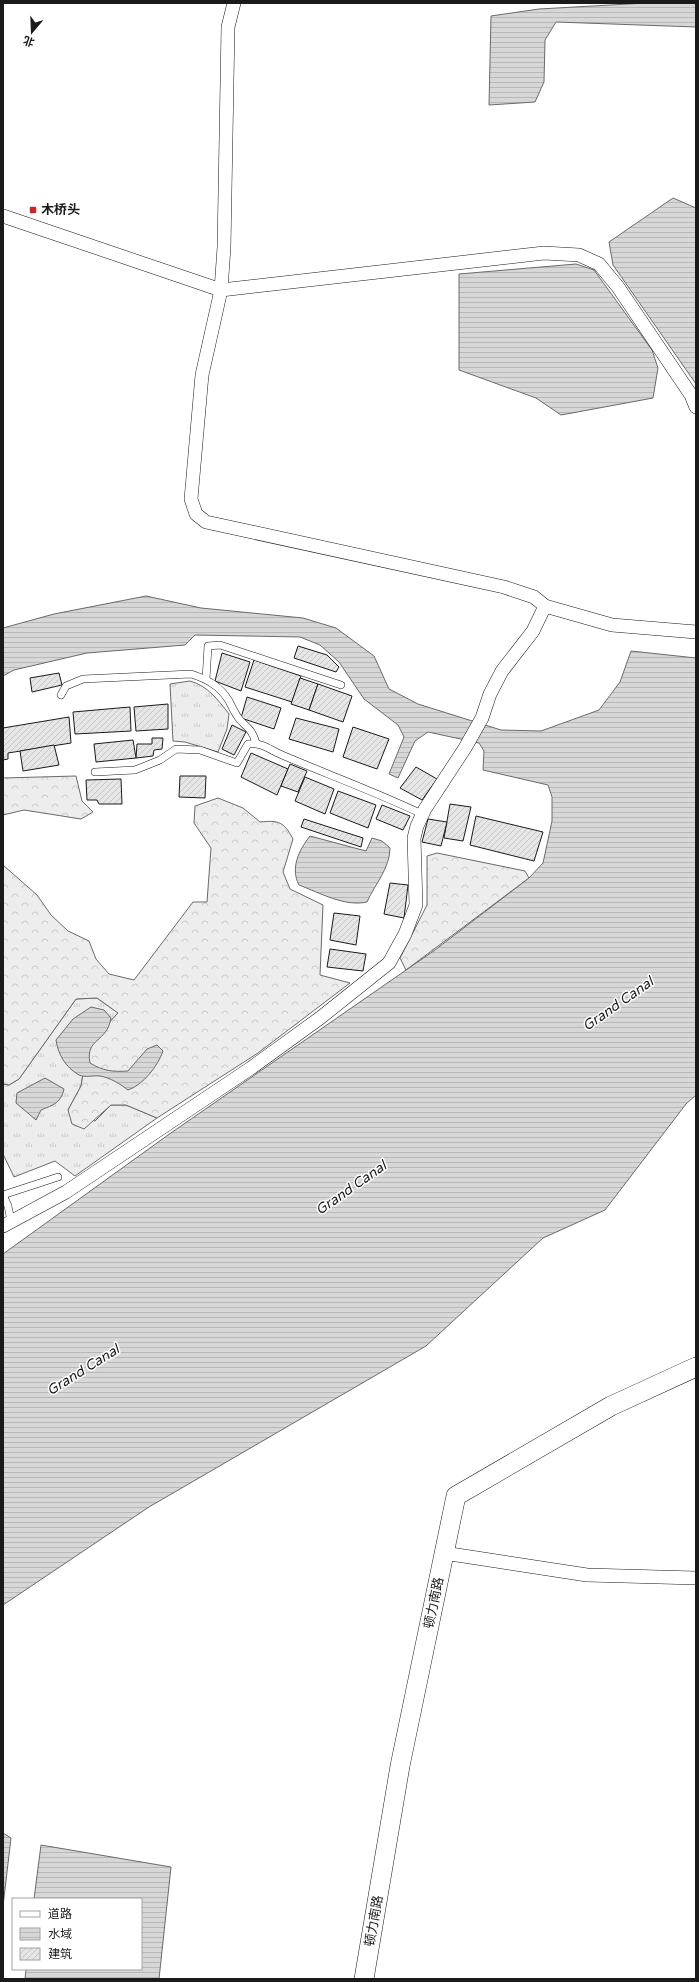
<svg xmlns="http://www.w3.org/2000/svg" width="699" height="1982" viewBox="0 0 699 1982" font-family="'Varela Round','Noto Sans SC',sans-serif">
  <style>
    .grass { fill: url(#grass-tufts); stroke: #6a6a6a }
    .forest { fill: url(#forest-crowns); stroke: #6a6a6a }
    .water { fill: url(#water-rules); stroke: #6a6a6a }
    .building { fill: url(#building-hatch); stroke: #1a1a1a }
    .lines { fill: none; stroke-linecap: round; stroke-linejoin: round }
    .lane-casing { stroke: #1a1a1a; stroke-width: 8 }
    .street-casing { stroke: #1a1a1a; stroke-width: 14 }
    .secondary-casing { stroke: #1a1a1a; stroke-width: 20 }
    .lane { stroke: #fff; stroke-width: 7 }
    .street { stroke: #fff; stroke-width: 13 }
    .secondary { stroke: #fff; stroke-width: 19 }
    .poi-dot { fill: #c62828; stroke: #fff; stroke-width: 1.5 }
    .labels { text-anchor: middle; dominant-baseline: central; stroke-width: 3; stroke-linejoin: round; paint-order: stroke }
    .poi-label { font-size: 13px; font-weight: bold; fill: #1a1a1a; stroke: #fff; text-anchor: start }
    .street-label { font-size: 13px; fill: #1a1a1a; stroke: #fff }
    .water-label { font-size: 14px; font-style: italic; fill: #1a1a1a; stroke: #fff }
  </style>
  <defs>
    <pattern id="grass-tufts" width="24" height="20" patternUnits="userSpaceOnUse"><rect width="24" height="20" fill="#ededed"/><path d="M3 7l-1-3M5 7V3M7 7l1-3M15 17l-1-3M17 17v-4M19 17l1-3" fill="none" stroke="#cbcbcb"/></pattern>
    <pattern id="forest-crowns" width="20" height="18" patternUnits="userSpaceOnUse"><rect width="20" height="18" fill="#ededed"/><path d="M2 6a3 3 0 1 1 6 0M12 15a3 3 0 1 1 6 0" fill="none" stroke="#cbcbcb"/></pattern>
    <pattern id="water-rules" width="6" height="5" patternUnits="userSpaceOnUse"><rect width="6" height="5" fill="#d7d7d7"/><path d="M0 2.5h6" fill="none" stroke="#b8b8b8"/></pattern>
    <pattern id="building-hatch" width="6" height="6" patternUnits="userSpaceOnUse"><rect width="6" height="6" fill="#e6e6e6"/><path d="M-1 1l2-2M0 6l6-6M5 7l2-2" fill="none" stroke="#c5c5c5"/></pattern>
  </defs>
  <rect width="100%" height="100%" fill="#fff"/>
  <g class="grass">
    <path d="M190 681C208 686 218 700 229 714L227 729 218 752 185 742 173 741 170 684Z"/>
    <polygon points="97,998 118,1013 79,1055 84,1068 81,1086 68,1110 95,1121 111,1105 126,1105 157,1118 75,1176 55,1161 14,1177 3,1154 3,1084 9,1085 19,1079 76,999"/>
  </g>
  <g class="forest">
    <polygon points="76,776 82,801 93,812 81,819 24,810 3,815 3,778"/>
    <path d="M218 798 243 808 260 822C279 820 284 822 293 839L283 872 290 889 323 905 320 975 350 983 258 1053 157 1118 126 1105H111L84 1129 72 1124 68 1110 81 1086 84 1068 79 1055 118 1013 97 998 76 999 19 1079 9 1085 3 1084V865L37 895 51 915 68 931 89 941 96 959 109 974 134 980 193 902H207L211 848 194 823 195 806Z"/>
    <polygon points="437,853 525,871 529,878 406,970 400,958 427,905 427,856"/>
  </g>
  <g class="water">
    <polygon points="646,3 696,3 696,27 556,22 545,40 544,82 535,102 489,105 491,16 539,9"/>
    <polygon points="673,198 696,208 696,384 613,265 609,242"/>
    <polygon points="576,264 594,270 652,350 658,368 653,398 561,415 536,398 459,370 459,274"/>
    <polygon points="146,596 201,608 303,618 336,628 374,656 389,689 418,704 501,730 541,731 599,710 620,682 631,651 696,658 696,1095 686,1104 605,1210 543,1238 426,1346 149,1507 3,1605 3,1254 168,1135 435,950 529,878 543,863 552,821 552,797 548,785 483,770 484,751 479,743 428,732 415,741 398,778 389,774 404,737 398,725 364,699 339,662 320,645 300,637 195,635 185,645 87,653 14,670 3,676 3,628 54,614"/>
    <path d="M310 836 366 851 372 838 382 841 390 848C390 868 375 884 367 902 345 907 320 893 299 885 290 868 299 850 310 836Z"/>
    <path d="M91 1007 104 1010 111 1018C107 1043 85 1038 90 1063 103 1071 113 1072 128 1071L147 1049 157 1045 163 1051C158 1066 143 1085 128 1090 120 1084 111 1078 100 1076 94 1075 85 1078 79 1075 65 1067 58 1054 56 1040L73 1019Z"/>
    <path d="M45 1078 64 1089C61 1103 53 1105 41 1110L36 1120 16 1103 17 1093Z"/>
    <polygon points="3,1833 11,1838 3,1906"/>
    <polygon points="41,1845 171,1867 159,1979 25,1979 26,1969 141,1969 141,1899 34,1899"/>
  </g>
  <g class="building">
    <polygon points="298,646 327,655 339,667 336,672 294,658"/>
    <polygon points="222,653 250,662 241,691 215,681"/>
    <polygon points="254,660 301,676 292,702 245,687"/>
    <polygon points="59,673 62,685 32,692 30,678"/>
    <polygon points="300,678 318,684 309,710 291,704"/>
    <polygon points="318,684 352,696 343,722 309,710"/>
    <polygon points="247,697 281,708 274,729 241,718"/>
    <polygon points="168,704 168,729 136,731 134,707"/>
    <polygon points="130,707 131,731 75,734 73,712"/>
    <polygon points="69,717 71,743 8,753 8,759 3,760 3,728"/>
    <polygon points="296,718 339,729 333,752 289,739"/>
    <polygon points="232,725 246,732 234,755 222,749"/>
    <polygon points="353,727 389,739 377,769 343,757"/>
    <polygon points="152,738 163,738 162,749 154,750 153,756 136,758 137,744 152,744"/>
    <polygon points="133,740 136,758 96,762 94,744"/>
    <polygon points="54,745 59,765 23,771 20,751"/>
    <polygon points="251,753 288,769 277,795 241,777"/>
    <polygon points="290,764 307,771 298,792 281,786"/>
    <polygon points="416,767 437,779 422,800 400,788"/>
    <polygon points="180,776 206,776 205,798 179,797"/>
    <polygon points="305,777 334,789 325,814 295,801"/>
    <polygon points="121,779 122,804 99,804 97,800 87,800 86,780"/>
    <polygon points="338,791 376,805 368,828 330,813"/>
    <polygon points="450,804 471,807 463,841 444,838"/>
    <polygon points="382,805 410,816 403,830 376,819"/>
    <polygon points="476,816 543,832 534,861 470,845"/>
    <polygon points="304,819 363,838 361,847 301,827"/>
    <polygon points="428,819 447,822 441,846 422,842"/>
    <polygon points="390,883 408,885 404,918 384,914"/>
    <polygon points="334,913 360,916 356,945 330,940"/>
    <polygon points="330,949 366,954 363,971 327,967"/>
  </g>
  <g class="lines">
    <defs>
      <g id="lane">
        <polyline points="206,679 208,646 220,645 341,685"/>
        <path d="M61 695 66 686 83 679 191 674C207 679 220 686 229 701 232 707 235 714 240 720 249 729 252 730 256 743"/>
        <path d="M95 772 135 770 160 760 176 749 200 750 237 763 248 744C262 742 270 750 282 755 329 775 376 792 422 814"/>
        <polyline points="3,1195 58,1177"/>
        <polyline points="3,1195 8,1206 11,1221"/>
      </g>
      <g id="street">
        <polyline points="234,3 228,27 224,247 221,290 202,375 191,499 196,514 206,522 504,587 534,597 545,606 612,625 696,632"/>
        <polyline points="3,216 221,290 544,253 579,255 599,264 618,287 691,395 696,407"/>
        <polyline points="3,1226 66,1192 251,1068 320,1018 389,963 405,934 416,905 414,838 417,826 425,809 465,748 482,718 490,694 502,671 533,631 545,606"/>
        <polyline points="444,1553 587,1575 696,1578"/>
      </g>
      <polyline id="secondary" points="364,1979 400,1766 456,1496 611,1406 696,1367"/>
    </defs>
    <use href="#lane" class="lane-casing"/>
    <use href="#street" class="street-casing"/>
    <use href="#secondary" class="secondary-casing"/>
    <use href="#lane" class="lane"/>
    <use href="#street" class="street"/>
    <use href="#secondary" class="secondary"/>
  </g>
  <rect class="poi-dot" x="29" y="206" width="8" height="8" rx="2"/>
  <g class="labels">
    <g class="poi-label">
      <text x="41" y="210">木桥头</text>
    </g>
    <g class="street-label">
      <text transform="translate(434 1603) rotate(-78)">顿力南路</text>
      <text transform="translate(374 1921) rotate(-80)">顿力南路</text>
    </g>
    <g class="water-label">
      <text transform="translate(618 1004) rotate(-35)">Grand Canal</text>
      <text transform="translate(351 1188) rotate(-35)">Grand Canal</text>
      <text transform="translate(83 1370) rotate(-32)">Grand Canal</text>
    </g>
  </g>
  <rect width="699" height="1982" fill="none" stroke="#1a1a1a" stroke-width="8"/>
  <rect x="12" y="1898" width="130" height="72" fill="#ffffff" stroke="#a3a3a3"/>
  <rect x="20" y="1911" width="20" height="6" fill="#ffffff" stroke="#a3a3a3"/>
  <text x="48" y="1918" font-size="12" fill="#1a1a1a">道路</text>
  <rect x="20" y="1928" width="20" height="12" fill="url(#water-rules)" stroke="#a3a3a3"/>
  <text x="48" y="1938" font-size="12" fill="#1a1a1a">水域</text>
  <rect x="20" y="1948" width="20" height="12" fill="url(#building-hatch)" stroke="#a3a3a3"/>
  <text x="48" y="1958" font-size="12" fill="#1a1a1a">建筑</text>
  <g transform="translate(32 32) rotate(199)" stroke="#ffffff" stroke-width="3" paint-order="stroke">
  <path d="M0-3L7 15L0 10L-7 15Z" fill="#1a1a1a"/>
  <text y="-6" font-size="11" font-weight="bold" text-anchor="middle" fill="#1a1a1a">北</text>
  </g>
</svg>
